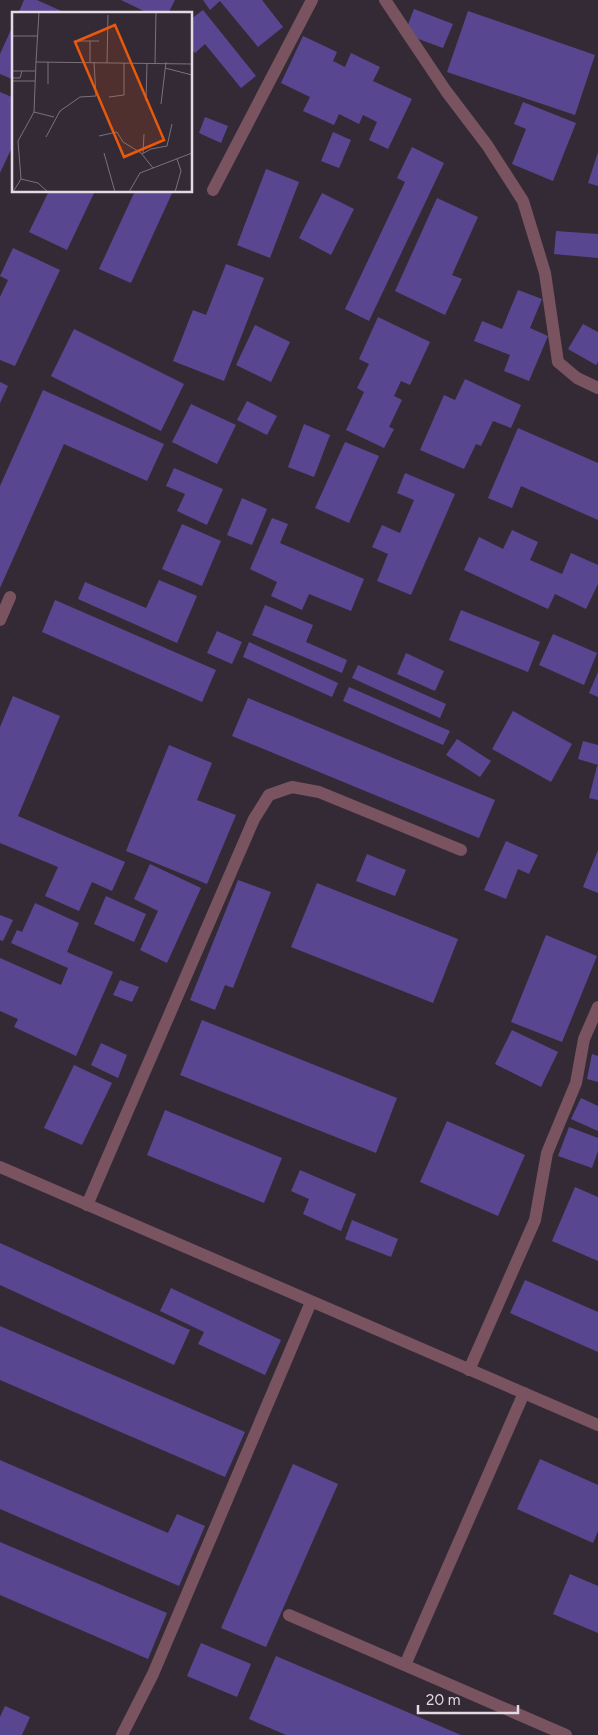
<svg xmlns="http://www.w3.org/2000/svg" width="598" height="1735" viewBox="0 0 598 1735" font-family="Figtree,sans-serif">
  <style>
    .building { fill: #594691 }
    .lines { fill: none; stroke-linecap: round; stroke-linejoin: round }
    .minor { stroke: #795360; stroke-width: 12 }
    .inset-road { fill: none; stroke: #7a717b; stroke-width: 1 }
    .view { fill: #e8590c; fill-opacity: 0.15; stroke: #e8590c; stroke-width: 2.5 }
    .inset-edge { fill: none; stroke: #e3dbe3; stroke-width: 2.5 }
  </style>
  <rect width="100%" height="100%" fill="#342a35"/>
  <g class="building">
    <polygon points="24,0 37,0 68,14 18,14"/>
    <polygon points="121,0 175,0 168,14 150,14"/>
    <polygon points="203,0 262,0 283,27 258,47 220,1 210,10"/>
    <polygon points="414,9 453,24 443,48 413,37 407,27"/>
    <polygon points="203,10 256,76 241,88 205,44 195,53 191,49 191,19"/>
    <polygon points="468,11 595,55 575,115 447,72"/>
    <polygon points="14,23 14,80 0,74 0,54"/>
    <polygon points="303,36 337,52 333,61 345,67 351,53 380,67 373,81 412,99 388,149 369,140 377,122 363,115 359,124 339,114 334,125 303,111 310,97 281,83"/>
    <polygon points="0,92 14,98 14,143 0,173"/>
    <polygon points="523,102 576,123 553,181 512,164 526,129 514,124"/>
    <polygon points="205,117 228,126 221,143 199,133"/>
    <polygon points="333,132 351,140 339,168 321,161"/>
    <polygon points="412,147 444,163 369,321 345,309 405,182 397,178"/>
    <polygon points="598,152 598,186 588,183"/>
    <polygon points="266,169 299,182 270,258 237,245"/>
    <polygon points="43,191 95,191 67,250 29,232 48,193"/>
    <polygon points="135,191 173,191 131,283 99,269"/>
    <polygon points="322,193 354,209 331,255 299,238"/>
    <polygon points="437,198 478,217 452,275 462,279 445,315 395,291"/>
    <polygon points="556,231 598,234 598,258 554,254"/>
    <polygon points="13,248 60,270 15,366 0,360 0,297 8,280 0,276"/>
    <polygon points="226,264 264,278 224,381 173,361 193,310 206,315"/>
    <polygon points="518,290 542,299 530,328 548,336 529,381 504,371 510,355 474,341 482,321 502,329"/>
    <polygon points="378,317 430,342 410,385 401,381 394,396 402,400 389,427 394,429 384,448 346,430 364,392 357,388 369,364 359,359"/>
    <polygon points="583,324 598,332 598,362 596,365 568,349"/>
    <polygon points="255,325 290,342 271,382 236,365"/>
    <polygon points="74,329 184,384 161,431 51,376"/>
    <polygon points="465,379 521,405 511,428 493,421 481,446 476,444 464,469 420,450 444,395 455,400"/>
    <polygon points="0,382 8,386 0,403"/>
    <polygon points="43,390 164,444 147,481 64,444 0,588 0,486"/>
    <polygon points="247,401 277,416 267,435 237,420"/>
    <polygon points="191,404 236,425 217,464 172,442"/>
    <polygon points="304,424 330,435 314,477 288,467"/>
    <polygon points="518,428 598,463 598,520 521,486 512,508 488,498"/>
    <polygon points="345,442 379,456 349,523 315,508"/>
    <polygon points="174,468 223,489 207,525 177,511 185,494 166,486"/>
    <polygon points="405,473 455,494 411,595 377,581 388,554 372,547 382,525 400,533 414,500 397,493"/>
    <polygon points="242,498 267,509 252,545 227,535"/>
    <polygon points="272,518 288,524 280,543 364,579 351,611 309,594 302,610 271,596 277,582 250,569"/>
    <polygon points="182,524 221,541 202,586 162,569"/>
    <polygon points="512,530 538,542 530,560 562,574 571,553 598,565 598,584 586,609 555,594 548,609 464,570 479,537 503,549"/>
    <polygon points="159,580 197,596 177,643 78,599 85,582 146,608"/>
    <polygon points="55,600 216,670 202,702 42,632"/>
    <polygon points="265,605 313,625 306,642 347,660 342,673 252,635"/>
    <polygon points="461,610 540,642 528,672 449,640"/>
    <polygon points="217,631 242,642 232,664 207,653"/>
    <polygon points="553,634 597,653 584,685 539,665"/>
    <polygon points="249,642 338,683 332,697 243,657"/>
    <polygon points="406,653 444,671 435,691 397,674"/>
    <polygon points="358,665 446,704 440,718 352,678"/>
    <polygon points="598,672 598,697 589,693"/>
    <polygon points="349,687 450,731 443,745 343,701"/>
    <polygon points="13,696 60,716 18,816 125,862 112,891 92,882 79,911 45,896 58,867 0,843 0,727"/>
    <polygon points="248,698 495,800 479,838 232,736"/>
    <polygon points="513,711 572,744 551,782 492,749"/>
    <polygon points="457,739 491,761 480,777 446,755"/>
    <polygon points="583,741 598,745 598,765 578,759"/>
    <polygon points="169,745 212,763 197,800 236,815 207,884 126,851"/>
    <polygon points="597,766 598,766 598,800 589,798"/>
    <polygon points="506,841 538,855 529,874 518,869 506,899 484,890"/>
    <polygon points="598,850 598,893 583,887"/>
    <polygon points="367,854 406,870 395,896 356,881"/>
    <polygon points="150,864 201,888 167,963 140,950 158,911 134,899"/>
    <polygon points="238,880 271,892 233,988 225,985 215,1010 190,1000"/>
    <polygon points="317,883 458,939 433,1003 291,947"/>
    <polygon points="106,896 146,914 134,942 94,924"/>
    <polygon points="35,903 79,923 67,952 113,972 76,1056 14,1027 18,1019 0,1011 0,958 61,985 68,968 11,943 17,930 22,932"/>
    <polygon points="0,915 13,920 3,941 0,940"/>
    <polygon points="546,935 597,956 562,1042 511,1022"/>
    <polygon points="120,980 139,987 132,1002 113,995"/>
    <polygon points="202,1020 397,1098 376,1153 180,1075"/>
    <polygon points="512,1030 558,1052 541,1087 495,1064"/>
    <polygon points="101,1043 127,1055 118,1078 91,1065"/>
    <polygon points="592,1054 598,1056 598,1082 587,1079"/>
    <polygon points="74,1065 112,1083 82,1145 44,1128"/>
    <polygon points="581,1098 598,1106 598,1131 571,1119"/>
    <polygon points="165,1110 282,1158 264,1203 147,1155"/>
    <polygon points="447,1121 525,1155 498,1216 420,1182"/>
    <polygon points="569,1127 598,1138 598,1151 592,1168 558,1156"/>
    <polygon points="300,1170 356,1194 341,1231 303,1214 309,1199 291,1191"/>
    <polygon points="575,1187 598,1197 598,1261 552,1241"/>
    <polygon points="352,1220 398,1239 391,1257 345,1239"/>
    <polygon points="0,1243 190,1330 174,1365 0,1285"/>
    <polygon points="525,1280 598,1312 598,1352 510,1313"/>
    <polygon points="171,1288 281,1340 265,1375 198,1344 204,1332 160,1311"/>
    <polygon points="0,1326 245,1432 225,1477 0,1380"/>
    <polygon points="540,1459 598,1485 598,1531 593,1543 517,1509"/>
    <polygon points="0,1460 168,1533 177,1514 205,1526 179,1586 0,1509"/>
    <polygon points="293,1464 338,1484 266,1647 221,1628"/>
    <polygon points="0,1542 167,1613 148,1659 0,1595"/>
    <polygon points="570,1574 598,1586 598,1633 553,1614"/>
    <polygon points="201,1643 251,1664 237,1697 187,1676"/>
    <polygon points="276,1656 461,1735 286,1735 249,1719"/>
    <polygon points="5,1706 30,1717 22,1735 0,1735 0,1717"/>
  </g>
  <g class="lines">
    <g class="minor">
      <polyline points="385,0 446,91 487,145 523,201 545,273 558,362 577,378 598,388"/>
      <polyline points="213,190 312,0"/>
      <polyline points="0,620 10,597"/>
      <polyline points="0,1167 598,1425"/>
      <polyline points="87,1205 254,819 269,795 292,787 319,792 461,850"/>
      <polyline points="469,1370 535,1220 547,1153 576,1083 584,1039 598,1007"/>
      <polyline points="289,1615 566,1735"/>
      <polyline points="405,1665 524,1393"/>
      <polyline points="122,1735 153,1674 311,1302"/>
    </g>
  </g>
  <g transform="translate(12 12)">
    <rect width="180" height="180" fill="#342a35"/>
    <path class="inset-road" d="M27 0 24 50 180 52M0 24H25M62 29H87M78 50V29M95 51 96 3M143 51 144 0M153 56 180 63M0 59H23M0 66H8L10 59M0 69H23M36 72V50M97 85 112 83V51M134 89 135 51M149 92 154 50M22 100 42 105M87 124 105 120 111 130 129 141 141 156M34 125 48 99 68 85 84 84 82 50M92 141 103 180M131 141 132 122M130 142 139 137 155 134 160 112M9 167 26 171 36 180M1 180 9 167 6 129 22 100 24 50M117 180 128 161 180 141M163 180 169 159 165 147"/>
    <path class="view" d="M103 13 152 128 112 145 63 30Z"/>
    <rect width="180" height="180" class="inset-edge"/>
  </g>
  <path d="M418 1705v8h100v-8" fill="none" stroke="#e3dbe3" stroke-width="2.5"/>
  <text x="426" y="1705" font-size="15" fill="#e3dbe3" stroke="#342a35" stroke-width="4" paint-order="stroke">20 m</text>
</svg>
